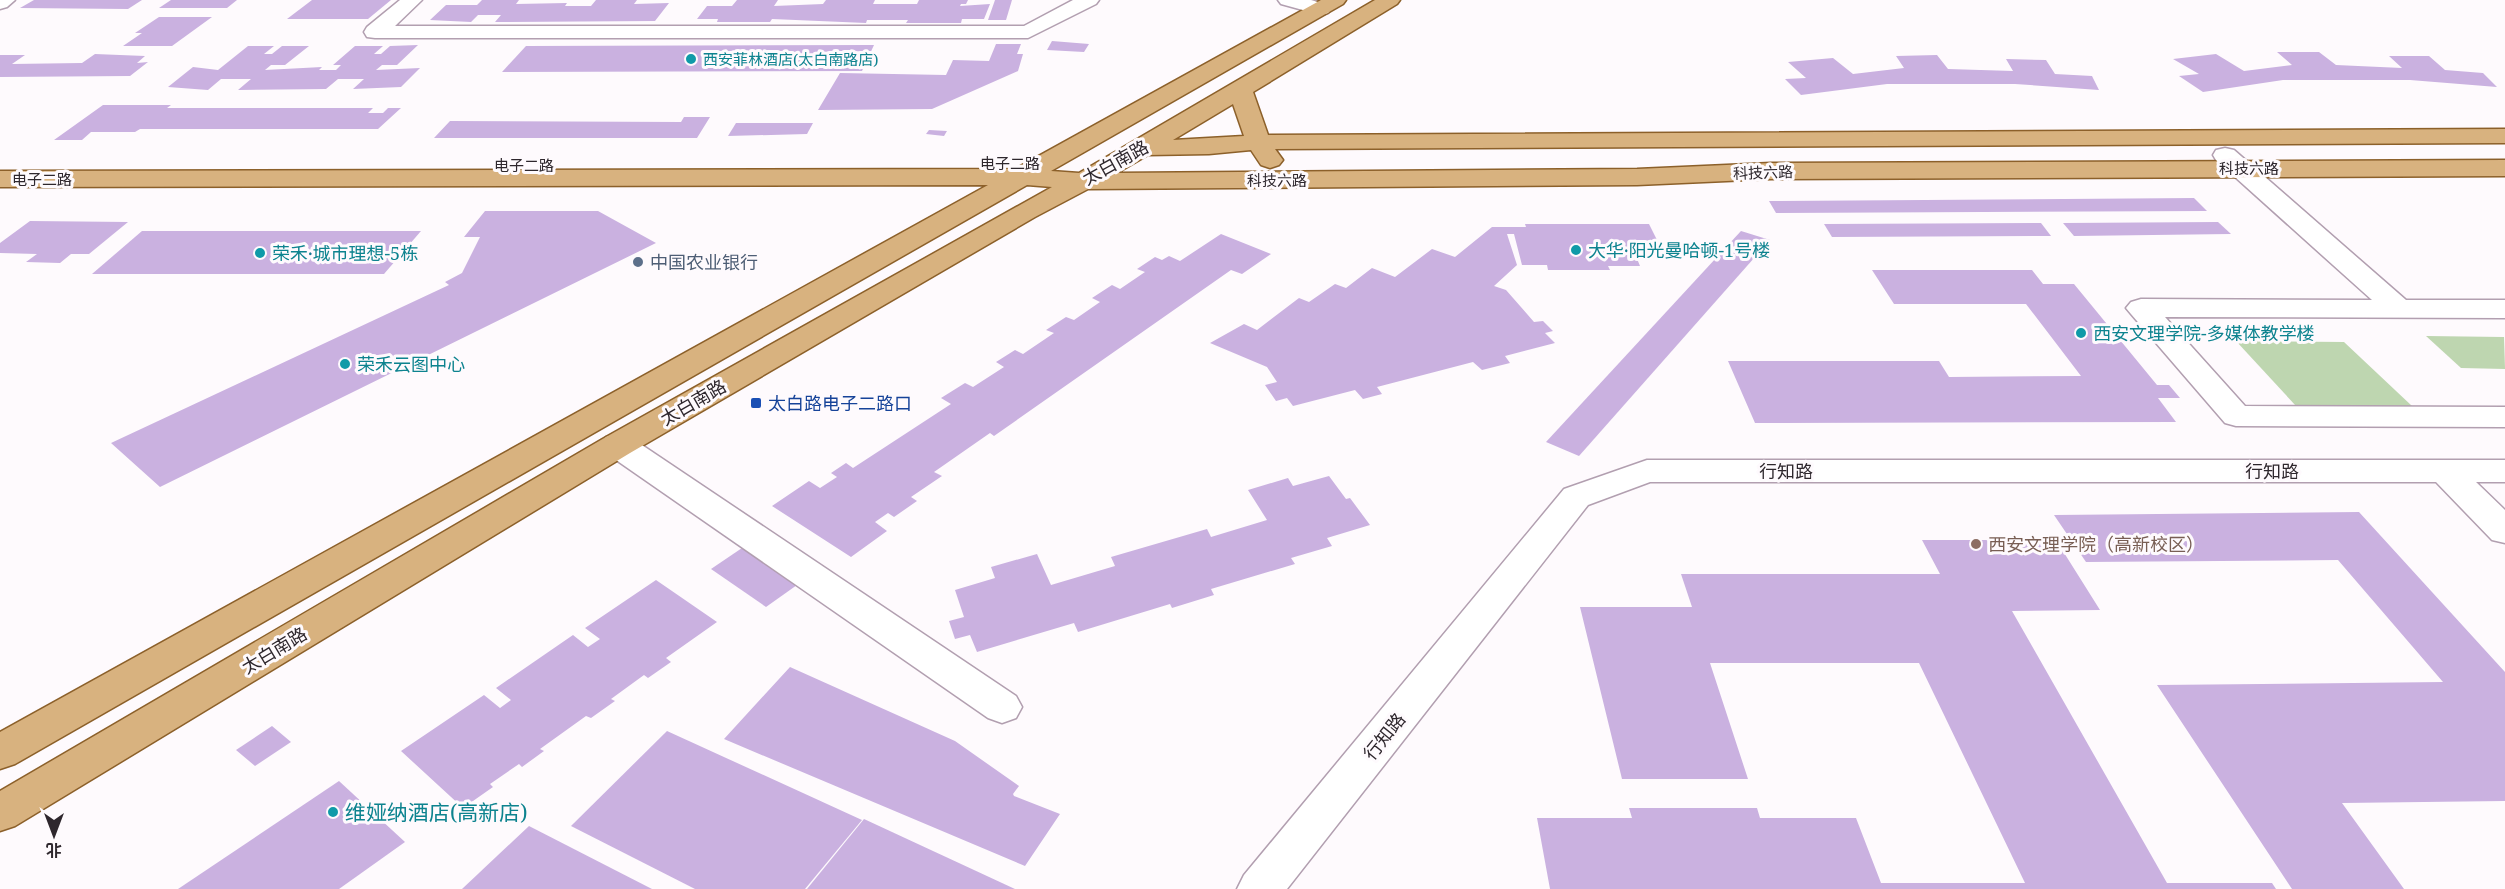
<svg xmlns="http://www.w3.org/2000/svg" width="2505" height="889" viewBox="0 0 2505 889" font-family="'Noto Serif','Noto Sans SC',serif">
  <style>
    .green { fill: #bed6b0 }
    .building { fill: #cab1e0 }
    .lines { fill: none; stroke-linecap: round; stroke-linejoin: round }
    .minor-casing { stroke: #b29fb0; stroke-width: 3 }
    .major-casing { stroke: #8c602a; stroke-width: 3 }
    .minor { fill: #fff; fill-rule: evenodd }
    .major { fill: #d8b27f; fill-rule: evenodd }
    .culture-dot { fill: #0f9aa8; stroke: #fefafd; stroke-width: 2 }
    .service-dot { fill: #5c6f8a; stroke: #fefafd; stroke-width: 2 }
    .transit-dot { fill: #1a4fb4; stroke: #fefafd; stroke-width: 2 }
    .education-dot { fill: #8d6e63; stroke: #fefafd; stroke-width: 2 }
    .labels { text-anchor: middle; dominant-baseline: central; stroke-width: 6; stroke-linejoin: round; paint-order: stroke }
    .far-culture-label { font-size: 15px; fill: #0d838f; stroke: #fefafd; text-anchor: start }
    .far-street-label { font-size: 15px; fill: #2e272d; stroke: #fefafd }
    .street-label { font-size: 18px; fill: #2e272d; stroke: #fefafd }
    .culture-label { font-size: 18px; fill: #0d838f; stroke: #fefafd; text-anchor: start }
    .service-label { font-size: 18px; fill: #4e5e75; stroke: #fefafd; text-anchor: start }
    .transit-label { font-size: 18px; fill: #164399; stroke: #fefafd; text-anchor: start }
    .education-label { font-size: 18px; fill: #785e54; stroke: #fefafd; text-anchor: start }
    .near-culture-label { font-size: 21px; fill: #0d838f; stroke: #fefafd; text-anchor: start }
  </style>
  <rect width="100%" height="100%" fill="#fefafd"/>
  <g class="green">
    <polygon points="2426,336 2504,337 2505,369 2461,368"/>
    <polygon points="2236,341 2344,342 2412,406 2296,406"/>
  </g>
  <g class="building">
    <polygon points="34,0 142,0 128,9 20,8"/>
    <polygon points="171,0 237,0 227,8 159,8"/>
    <polygon points="312,0 391,0 368,19 287,19"/>
    <polygon points="482,0 519,0 516,4 567,3 565,6 591,6 596,0 637,0 634,4 669,3 655,21 495,22 501,15 478,15 471,22 430,20 446,5 477,5"/>
    <polygon points="737,0 778,0 774,6 823,4 826,0 875,0 873,4 917,4 919,0 968,0 966,4 961,4 960,6 990,4 984,19 962,19 961,23 906,23 908,20 867,20 866,23 772,19 770,22 717,22 718,19 697,19 707,6 732,6"/>
    <polygon points="995,0 1012,0 1006,20 988,20"/>
    <polygon points="159,17 212,17 172,46 123,46 142,33 135,33"/>
    <polygon points="1052,41 1089,44 1084,52 1047,50"/>
    <polygon points="996,44 1021,44 1017,54 1023,54 1018,71 932,109 818,110 840,73 946,75 953,60 989,61"/>
    <polygon points="418,45 397,65 382,65 376,70 420,68 401,87 353,89 364,79 338,79 326,89 238,90 251,79 221,79 208,90 168,87 193,67 218,70 248,46 274,46 264,54 272,54 282,46 309,46 285,65 271,65 265,70 322,67 319,70 336,70 341,65 333,65 355,46 383,46 374,54 381,54 390,46"/>
    <polygon points="874,45 862,71 502,72 526,46"/>
    <polygon points="2277,52 2319,52 2336,65 2402,68 2389,56 2429,56 2445,70 2483,73 2497,87 2410,80 2283,80 2203,92 2179,76 2199,74 2173,59 2216,54 2244,71 2292,65"/>
    <polygon points="95,54 145,56 137,63 148,62 130,76 0,77 0,55 25,55 12,64 82,63"/>
    <polygon points="1937,55 1948,69 2013,71 2006,59 2046,60 2055,74 2092,76 2099,90 2015,84 1887,84 1801,95 1785,79 1806,78 1788,62 1833,58 1853,74 1904,68 1896,56"/>
    <polygon points="103,105 171,105 167,108 373,108 368,113 383,113 388,108 401,108 378,129 140,129 135,132 91,132 82,140 54,140"/>
    <polygon points="684,117 710,117 697,138 434,138 450,121 681,122"/>
    <polygon points="736,123 813,123 807,134 728,136"/>
    <polygon points="929,130 947,131 944,136 926,134"/>
    <polygon points="2194,198 2207,211 1776,213 1769,201"/>
    <polygon points="485,211 598,211 656,243 160,487 111,443 449,285 445,282 462,273 480,237 464,237"/>
    <polygon points="30,221 128,222 89,254 71,254 60,263 26,262 37,254 0,253 0,243"/>
    <polygon points="2218,222 2231,234 2074,236 2063,223"/>
    <polygon points="2041,223 2051,236 1832,237 1824,224"/>
    <polygon points="1525,224 1649,224 1659,244 1631,244 1640,266 1608,266 1610,270 1548,270 1547,265 1522,265 1514,234 1507,234 1517,265 1494,286 1506,290 1534,322 1543,321 1553,331 1545,333 1555,343 1505,356 1510,363 1482,370 1473,362 1377,387 1382,394 1363,399 1355,390 1293,406 1287,398 1276,401 1265,385 1277,382 1267,367 1210,343 1244,324 1257,330 1299,298 1309,302 1335,284 1346,288 1372,268 1395,277 1432,249 1455,257 1492,227 1526,227"/>
    <polygon points="142,231 421,231 384,274 92,274"/>
    <polygon points="1741,231 1770,240 1579,456 1546,442"/>
    <polygon points="1221,234 1271,254 1242,274 1231,270 994,436 990,433 934,472 942,476 911,497 917,501 894,517 888,513 875,522 887,531 851,557 772,506 809,481 820,488 837,477 831,473 846,463 853,468 951,404 941,398 965,383 973,387 1004,367 996,362 1015,350 1023,354 1054,333 1046,330 1066,317 1074,320 1100,302 1092,298 1112,285 1120,289 1145,272 1137,269 1155,257 1162,260 1169,256 1180,261"/>
    <polygon points="1872,270 2032,270 2043,284 2074,284 2157,385 2169,385 2180,398 2158,398 2176,422 1755,423 1728,361 1939,361 1949,377 2081,376 2026,304 1894,304"/>
    <polygon points="1329,476 1346,499 1350,498 1370,525 1327,538 1332,546 1291,558 1295,564 1211,589 1214,595 1172,608 1170,604 1078,632 1074,623 977,652 970,635 955,639 949,621 964,617 955,590 995,578 991,567 1037,554 1051,585 1115,566 1111,557 1207,529 1211,537 1267,520 1248,490 1288,478 1293,486"/>
    <polygon points="2359,512 2505,672 2505,801 2342,803 2404,889 2292,889 2157,685 2443,682 2338,560 2086,562 2054,515"/>
    <polygon points="1922,540 2056,540 2100,610 2012,611 2167,883 2272,883 2276,889 1550,889 1537,818 1632,818 1629,808 1757,808 1760,818 1856,818 1881,883 2025,883 1919,663 1710,663 1748,779 1622,779 1580,607 1692,607 1681,574 1940,574"/>
    <polygon points="742,548 797,585 766,607 711,569"/>
    <polygon points="656,580 717,622 666,658 671,662 648,678 644,675 611,699 615,701 591,718 586,716 540,749 544,751 522,767 519,764 490,784 493,787 463,808 401,751 484,695 500,708 511,700 496,688 573,635 588,647 600,639 585,628"/>
    <polygon points="790,667 955,741 1019,786 1013,794 1014,796 1060,814 1025,866 724,739"/>
    <polygon points="272,726 291,742 255,766 236,750"/>
    <polygon points="667,731 862,820 805,889 695,889 571,826"/>
    <polygon points="339,781 405,842 339,889 178,889"/>
    <polygon points="864,819 1015,889 807,889"/>
    <polygon points="529,826 652,889 462,889"/>
  </g>
  <g class="lines">
    <defs>
      <g id="minor">
        <polygon points="0,0 15,0 7,7 0,9"/>
        <polygon points="400,0 422,0 395,26 1024,26 1073,0 1099,0 1096,4 1028,38 375,38 367,37 364,32 367,27"/>
        <polygon points="1278,0 1311,0 1328,5 1331,9 1328,13 1321,15 1281,4"/>
        <polygon points="2225,148 2234,150 2406,300 2505,300 2505,318 2165,317 2245,406 2505,407 2505,427 2236,426 2225,423 2131,314 2126,308 2131,302 2141,299 2372,300 2216,160 2213,155 2216,150"/>
        <polygon points="618,434 630,437 1016,696 1022,707 1016,718 1002,723 988,718 606,453 601,445 606,437"/>
        <polygon points="1647,460 2505,460 2505,482 2476,482 2505,510 2505,543 2492,540 2436,482 1650,482 1588,505 1287,889 1237,889 1244,875 1564,489"/>
      </g>
      <path id="major" d="M1321 0H1346L1343 4 1051 171 1079 173 1375 0H1400L1397 4 1253 92 1268 135 2505 129V143L1275 149 1283 160 1279 165 1270 168 1261 165 1251 150 1209 154 1148 155 1117 173 1637 169 1771 163 2505 160V176L1771 179 1637 185 1088 189 1035 217 630 453 15 826 0 831V791L606 437 1052 187 1027 185 15 764 0 769V732L988 185 0 187V171L1015 169ZM1233 104 1244 136 1173 140Z"/>
    </defs>
    <use href="#minor" class="minor-casing"/>
    <use href="#major" class="major-casing"/>
    <use href="#minor" class="minor"/>
    <use href="#major" class="major"/>
  </g>
  <g class="culture-dot">
    <circle cx="691" cy="59" r="6"/>
    <circle cx="1576" cy="250" r="6"/>
    <circle cx="260" cy="253" r="6"/>
    <circle cx="2081" cy="333" r="6"/>
    <circle cx="345" cy="364" r="6"/>
    <circle cx="333" cy="812" r="6"/>
  </g>
  <circle class="service-dot" cx="638" cy="262" r="6"/>
  <rect class="transit-dot" x="750" y="397" width="12" height="12" rx="3"/>
  <circle class="education-dot" cx="1976" cy="544" r="6"/>
  <g class="labels">
    <g class="far-culture-label">
      <text x="703" y="59">西安菲林酒店(太白南路店)</text>
    </g>
    <g class="far-street-label">
      <text x="1010" y="163">电子二路</text>
      <text x="524" y="165">电子二路</text>
      <text x="2249" y="168">科技六路</text>
      <text transform="translate(1763 172) rotate(-2)">科技六路</text>
      <text x="42" y="179">电子二路</text>
      <text x="1277" y="180">科技六路</text>
    </g>
    <g class="street-label">
      <text transform="translate(1115 162) rotate(-29)">太白南路</text>
      <text transform="translate(693 402) rotate(-30)">太白南路</text>
      <text x="1786" y="471">行知路</text>
      <text x="2272" y="471">行知路</text>
      <text transform="translate(274 650) rotate(-31)">太白南路</text>
      <text transform="translate(1384 736) rotate(-51)">行知路</text>
    </g>
    <g class="culture-label">
      <text x="1588" y="250">大华·阳光曼哈顿-1号楼</text>
      <text x="272" y="253">荣禾·城市理想-5栋</text>
      <text x="2093" y="333">西安文理学院-多媒体教学楼</text>
      <text x="357" y="364">荣禾云图中心</text>
    </g>
    <g class="service-label">
      <text x="650" y="262">中国农业银行</text>
    </g>
    <g class="transit-label">
      <text x="768" y="403">太白路电子二路口</text>
    </g>
    <g class="education-label">
      <text x="1988" y="544">西安文理学院（高新校区）</text>
    </g>
    <g class="near-culture-label">
      <text x="345" y="812">维娅纳酒店(高新店)</text>
    </g>
  </g>
  <g transform="translate(54 835) rotate(180)" stroke="#fefafd" stroke-width="4.5" paint-order="stroke">
  <path d="M0-4.5L10 22L0 15L-10 22Z" fill="#2e272d"/>
  <text y="-9" font-size="16" font-weight="bold" text-anchor="middle" fill="#2e272d">北</text>
  </g>
</svg>
